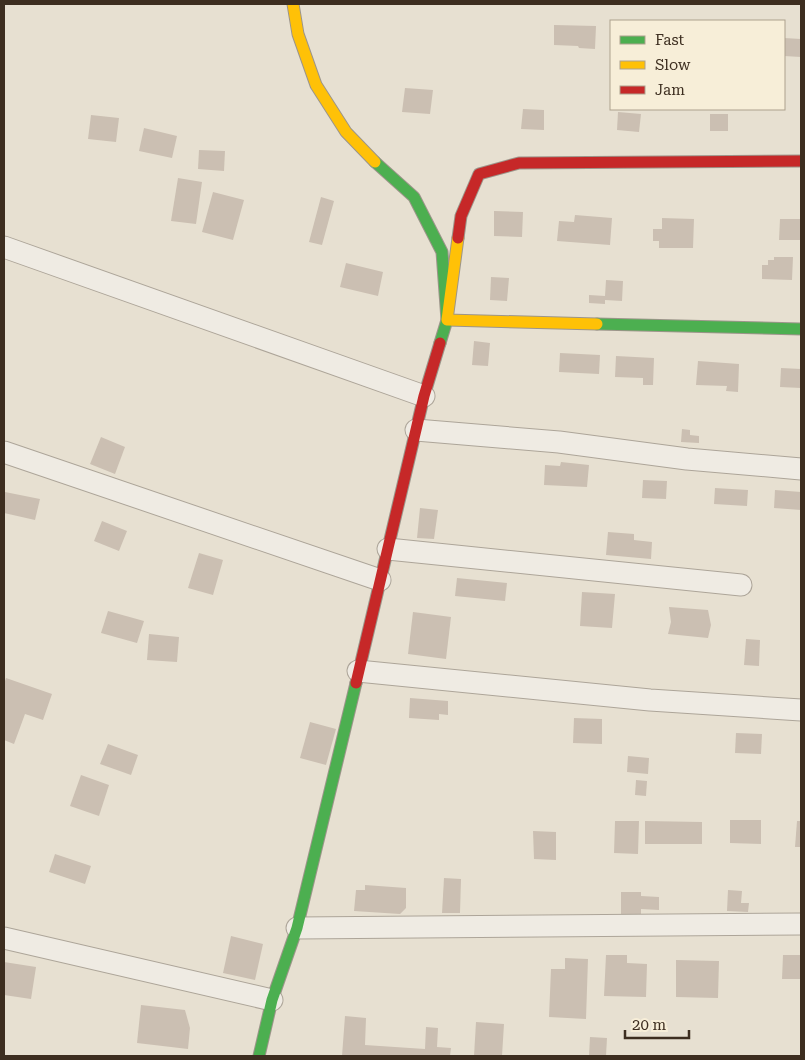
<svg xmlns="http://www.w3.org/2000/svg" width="805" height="1060" viewBox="0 0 805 1060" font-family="'Roboto Serif',serif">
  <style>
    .building { fill: #cbbfb2 }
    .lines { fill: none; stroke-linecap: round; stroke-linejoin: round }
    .street-casing { stroke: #ada599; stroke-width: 23 }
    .fast-casing { stroke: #9c958a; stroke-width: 13 }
    .slow-casing { stroke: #9c958a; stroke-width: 13 }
    .jam-casing { stroke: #9c958a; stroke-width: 13 }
    .street { stroke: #efebe3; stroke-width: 21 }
    .fast { stroke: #4caf50; stroke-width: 11 }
    .slow { stroke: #ffc107; stroke-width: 11 }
    .jam { stroke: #c62828; stroke-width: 11 }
  </style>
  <rect width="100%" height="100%" fill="#e7e0d1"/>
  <g class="building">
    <polygon points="554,25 596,26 595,49 579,48 578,46 554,45"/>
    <polygon points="784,38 801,39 801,57 784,56"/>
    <polygon points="405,88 433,90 430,114 402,112"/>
    <polygon points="523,109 544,110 544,130 521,129"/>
    <polygon points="618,112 641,114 639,132 617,130"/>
    <rect x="710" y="114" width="18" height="17"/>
    <polygon points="91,115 119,118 116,142 88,139"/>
    <polygon points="144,128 177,136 172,158 139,151"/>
    <polygon points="199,150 225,151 224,171 198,169"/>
    <polygon points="178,178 202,182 196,224 171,221"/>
    <polygon points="213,192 244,200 233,240 202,232"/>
    <polygon points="321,197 334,201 322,245 309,242"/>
    <polygon points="494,211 523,212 522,237 494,236"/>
    <polygon points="575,215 612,218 610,245 557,241 559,221 574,222"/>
    <polygon points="662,218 694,219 693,248 659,248 659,241 653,241 653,229 662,229"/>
    <polygon points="780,219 801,219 801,240 779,240"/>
    <polygon points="774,257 793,257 792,280 762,279 762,265 768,265 768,260 774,260"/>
    <polygon points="346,263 383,272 378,296 340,287"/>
    <polygon points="491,277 509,278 507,301 490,300"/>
    <polygon points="606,280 623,281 622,301 605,300 605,304 589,303 589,295 605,296"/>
    <polygon points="474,341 490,343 488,366 472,365"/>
    <polygon points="560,353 600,355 599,374 559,372"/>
    <polygon points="616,356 654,358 653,385 643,385 643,378 615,377"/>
    <polygon points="698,361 739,364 738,392 726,391 727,386 696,385"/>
    <polygon points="781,368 801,369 801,388 780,387"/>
    <polygon points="682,429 690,430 690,435 699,436 699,443 681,442"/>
    <polygon points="101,437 125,447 115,474 90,464"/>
    <polygon points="561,462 589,465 587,487 544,485 545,465 560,466"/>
    <polygon points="643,480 667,481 666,499 642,498"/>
    <polygon points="715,488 748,490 747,506 714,504"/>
    <polygon points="775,490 801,492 801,510 774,508"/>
    <polygon points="5,492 40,499 35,520 4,513 4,499"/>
    <polygon points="420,508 438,510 434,539 417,538"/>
    <polygon points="102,521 127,531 119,551 94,541"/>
    <polygon points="608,532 634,534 634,540 652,542 651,559 606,555"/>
    <polygon points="199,553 223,560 213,595 188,588"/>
    <polygon points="457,578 507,583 505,601 455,596"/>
    <polygon points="582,592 615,594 612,628 580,626"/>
    <polygon points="669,607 708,610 711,625 708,638 668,634 671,622"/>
    <polygon points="108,611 144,621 137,643 101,633"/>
    <polygon points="413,612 451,617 446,659 408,654"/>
    <polygon points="149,634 179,637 177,662 147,660"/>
    <polygon points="746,639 760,640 759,666 744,665"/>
    <polygon points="6,678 52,694 43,720 25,714 14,744 4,740 4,684"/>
    <polygon points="410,698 448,701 448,715 439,714 439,720 409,718"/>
    <polygon points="574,718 602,719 602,744 573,743"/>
    <polygon points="310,722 336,729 326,765 300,758"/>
    <polygon points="736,733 762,734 761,754 735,753"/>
    <polygon points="108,744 138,755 131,775 100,764"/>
    <polygon points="628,756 649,758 648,774 627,772"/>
    <polygon points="81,775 109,785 99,816 70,806"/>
    <polygon points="636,780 647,781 646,796 635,795"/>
    <polygon points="730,820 761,820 761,844 730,843"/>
    <polygon points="615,821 639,821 638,854 614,853"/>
    <polygon points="645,821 702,822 702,844 645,844"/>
    <polygon points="797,821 801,821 801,847 795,847"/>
    <polygon points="533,831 556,832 556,860 534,859"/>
    <polygon points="55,854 91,866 85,884 49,872"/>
    <polygon points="444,878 461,879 460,913 442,913"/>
    <polygon points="365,885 406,888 406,908 400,914 354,911 356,890 365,890"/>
    <polygon points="728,890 742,891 741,903 749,903 748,912 727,911"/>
    <polygon points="621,892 641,892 641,896 659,897 659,910 641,909 641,914 621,914"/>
    <polygon points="231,936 263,944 255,980 223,973"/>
    <polygon points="606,955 627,955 627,963 647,964 646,997 604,996"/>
    <polygon points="783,955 801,955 801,979 782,979"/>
    <polygon points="565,958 588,959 586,1019 549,1017 551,969 565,969"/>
    <polygon points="676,960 719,961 718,998 676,997"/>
    <polygon points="4,962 36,967 31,999 4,995"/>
    <polygon points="141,1005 185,1010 190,1028 188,1049 137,1043"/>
    <polygon points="345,1016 366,1018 365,1045 425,1049 426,1027 438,1028 437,1047 451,1048 450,1056 342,1056"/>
    <polygon points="476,1022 504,1024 502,1056 474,1056"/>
    <polygon points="590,1037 607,1038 606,1056 589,1056"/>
  </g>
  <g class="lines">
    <defs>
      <g id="street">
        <polyline points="4,247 424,396"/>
        <polyline points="416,430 559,442 687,459 801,469"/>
        <polyline points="4,452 380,580"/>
        <polyline points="388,549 741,585"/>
        <polyline points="358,671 650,700 801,710"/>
        <polyline points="297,928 801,924"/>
        <polyline points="4,938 272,1000"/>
      </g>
      <g id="fast">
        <polyline points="375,162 414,197 442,252 447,320 440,343"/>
        <polyline points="597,324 801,329"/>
        <polyline points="259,1056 272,1000 297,928 356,683"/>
      </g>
      <g id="slow">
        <polyline points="293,4 298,34 316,85 346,132 375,162"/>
        <polyline points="458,238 447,320 597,324"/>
      </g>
      <g id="jam">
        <polyline points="458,238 461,216 479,174 519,163 801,161"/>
        <polyline points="356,683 424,396 440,343"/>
      </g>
    </defs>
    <use href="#street" class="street-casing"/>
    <use href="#fast" class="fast-casing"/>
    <use href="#slow" class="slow-casing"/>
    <use href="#jam" class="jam-casing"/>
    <use href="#street" class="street"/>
    <use href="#fast" class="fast"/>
    <use href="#slow" class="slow"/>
    <use href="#jam" class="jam"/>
  </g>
  <rect width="805" height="1060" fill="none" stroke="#3d2e20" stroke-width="10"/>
  <rect x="610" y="20" width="175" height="90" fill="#f7eed8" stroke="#ada18e"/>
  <rect x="620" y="36" width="25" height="8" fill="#4caf50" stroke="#ada18e"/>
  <text x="655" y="45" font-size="15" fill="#3d2e20">Fast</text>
  <rect x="620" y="61" width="25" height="8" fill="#ffc107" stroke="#ada18e"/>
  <text x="655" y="70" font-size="15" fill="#3d2e20">Slow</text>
  <rect x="620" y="86" width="25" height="8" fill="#c62828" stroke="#ada18e"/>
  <text x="655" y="95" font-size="15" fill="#3d2e20">Jam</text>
  <path d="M625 1030v8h64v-8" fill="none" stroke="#3d2e20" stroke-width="2.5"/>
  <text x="632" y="1030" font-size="15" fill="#3d2e20" stroke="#f7eed8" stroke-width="4" paint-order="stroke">20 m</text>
</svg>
